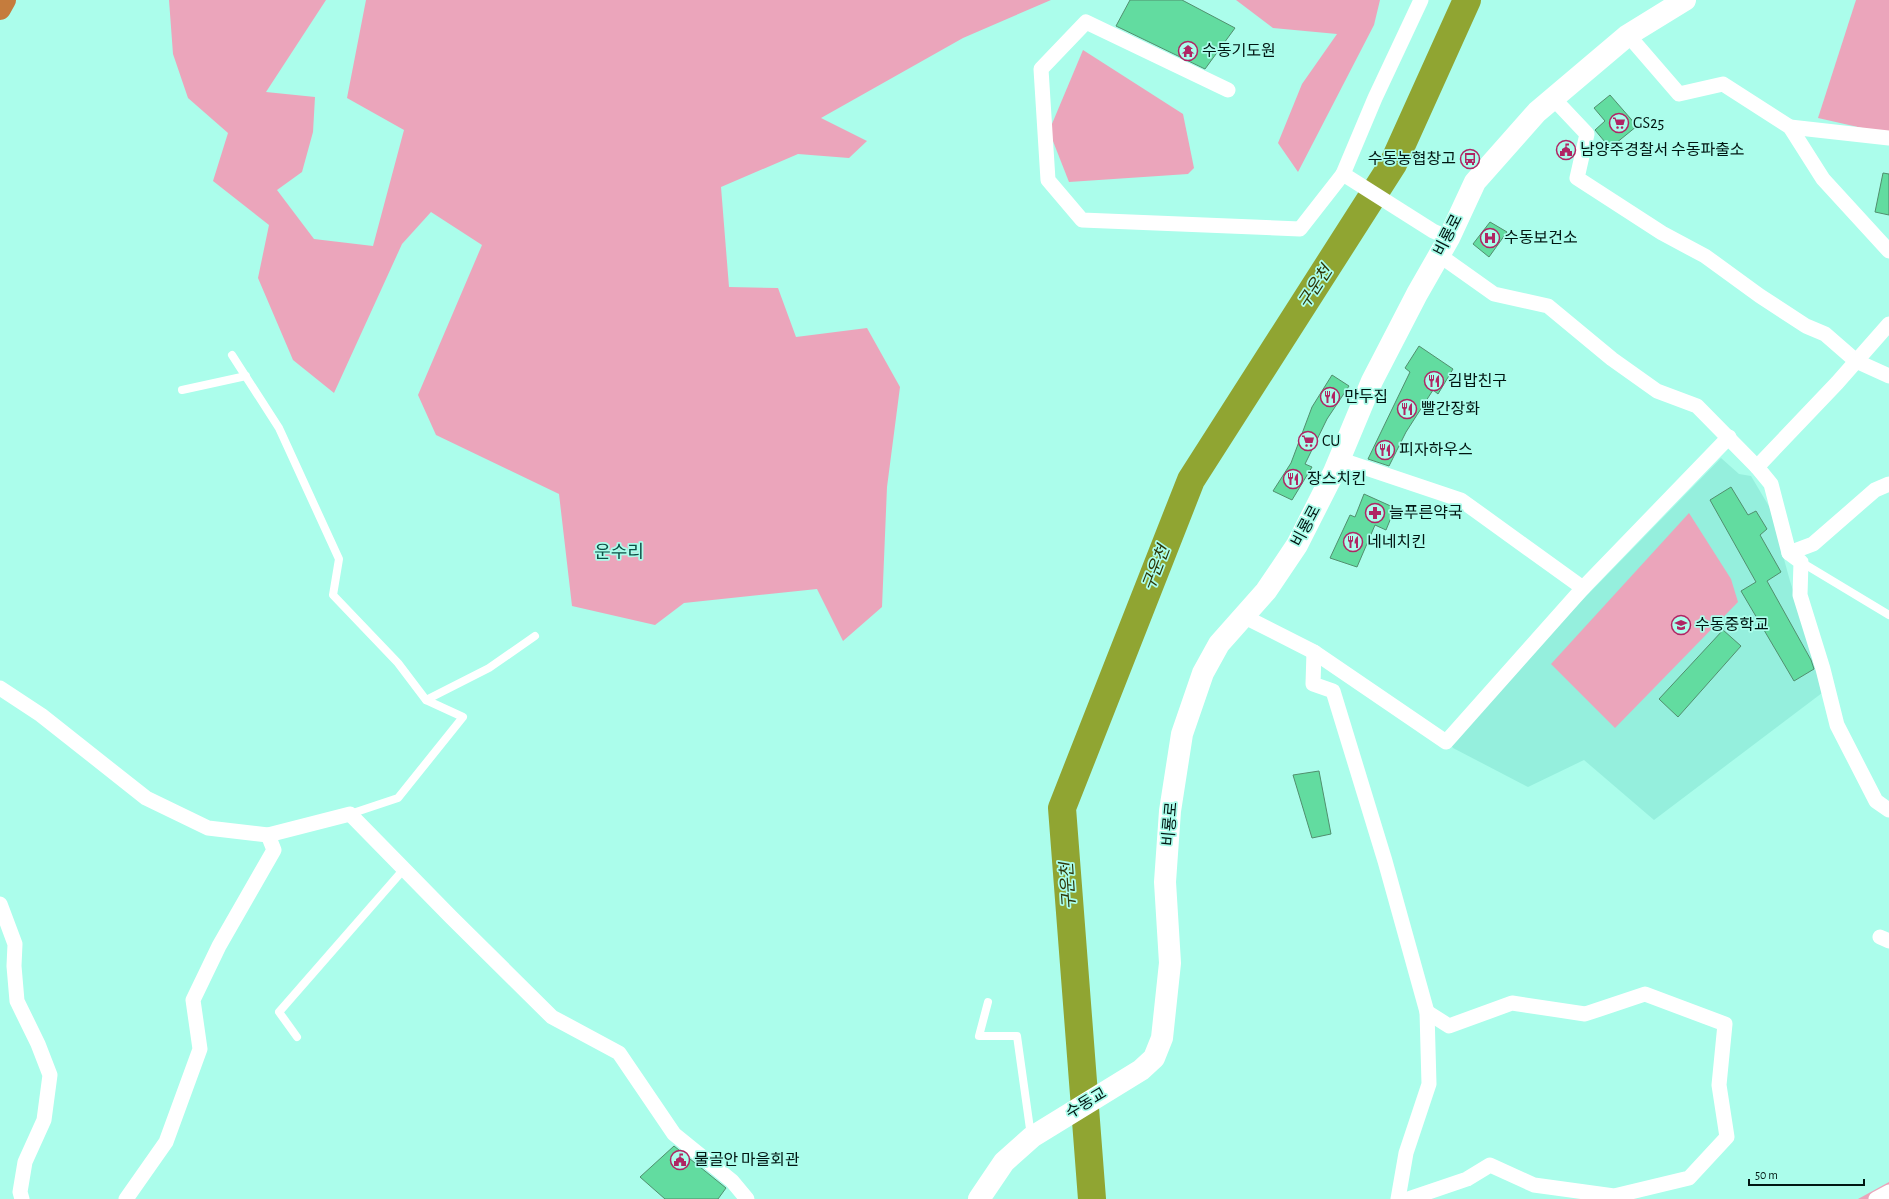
<svg xmlns="http://www.w3.org/2000/svg" width="1889" height="1199" viewBox="0 0 1889 1199" font-family="'Alegreya Sans','Noto Sans KR',sans-serif">
  <style>
    .built { fill: #95efdd }
    .green { fill: #eba5bb }
    .lines { fill: none; stroke-linecap: round; stroke-linejoin: round }
    .river { stroke: #90a532; stroke-width: 28 }
    .building { fill: #62dca0; stroke: #518f6e }
    .lane { stroke: #fff; stroke-width: 8 }
    .street { stroke: #fff; stroke-width: 15 }
    .secondary { stroke: #fff; stroke-width: 22 }
    .highway { stroke: #c57c3d; stroke-width: 22 }
    .labels { text-anchor: middle; dominant-baseline: central; stroke-width: 3.5; stroke-linejoin: round; paint-order: stroke }
    .poi-label { font-size: 16px; fill: #001612; stroke: #abfdeb; text-anchor: start }
    .street-label { font-size: 16px; fill: #001612; stroke: #abfdeb }
    .water-label { font-size: 17px; font-style: italic; fill: #2e3606; stroke: #abfdeb }
    .quarter-label { font-size: 18px; fill: #0b5045; stroke: #abfdeb }
  </style>
  <rect width="100%" height="100%" fill="#abfdeb"/>
  <polygon class="built" points="1721,458 1739,474 1751,476 1770,508 1790,581 1819,668 1822,693 1654,820 1584,760 1528,787 1453,748 1447,739"/>
  <g class="green">
    <polygon points="169,0 326,0 266,92 315,97 313,132 302,172 277,190 314,239 373,246 404,130 347,98 366,0 1051,0 963,38 821,118 867,141 849,158 798,154 721,187 729,287 778,288 796,337 867,328 900,387 887,487 882,607 843,641 817,589 684,603 655,625 572,606 559,494 436,435 418,395 482,245 431,212 402,244 334,393 293,360 258,278 269,225 213,181 228,133 188,98 173,54"/>
    <polygon points="1236,0 1380,0 1374,25 1298,172 1278,143 1302,84 1337,34 1273,28"/>
    <polygon points="1856,0 1889,0 1889,134 1818,118"/>
    <polygon points="1083,50 1183,114 1194,168 1188,174 1069,182 1049,131"/>
    <polygon points="1689,513 1731,579 1738,602 1615,728 1551,664"/>
    <polygon points="1889,1182 1889,1199 1858,1199"/>
  </g>
  <g class="lines">
    <polyline class="river" points="1092,1199 1062,808 1191,480 1393,164 1467,0"/>
  </g>
  <g class="building">
    <polygon points="1130,0 1182,0 1235,28 1205,69 1116,26"/>
    <polygon points="1610,95 1637,126 1610,148 1595,130 1605,121 1594,108"/>
    <polygon points="1883,173 1889,174 1889,215 1875,212"/>
    <polygon points="1490,222 1507,232 1489,257 1473,244"/>
    <polygon points="1419,346 1453,369 1438,394 1433,390 1406,432 1389,466 1368,459 1410,372 1405,368"/>
    <polygon points="1332,375 1349,386 1327,419 1305,464 1312,467 1292,500 1273,491 1291,463 1312,407"/>
    <polygon points="1731,487 1748,515 1756,511 1767,529 1760,535 1781,572 1767,581 1811,660 1814,669 1794,681 1741,591 1756,582 1710,500"/>
    <polygon points="1364,494 1395,508 1386,530 1375,525 1357,567 1330,558 1350,515 1355,517"/>
    <polygon points="1723,630 1741,646 1678,717 1659,699"/>
    <polygon points="1319,771 1331,834 1312,838 1293,775"/>
    <polygon points="674,1146 726,1188 718,1199 665,1199 640,1177"/>
  </g>
  <g class="lines">
    <g class="lane">
      <polyline points="232,355 279,428 339,559 333,595 398,663 426,700 463,717 398,798 350,814"/>
      <polyline points="182,390 246,376"/>
      <polyline points="1801,562 1889,615"/>
      <polyline points="426,700 489,668 535,636"/>
      <polyline points="988,1002 979,1036 1017,1036 1031,1136"/>
      <polyline points="297,1037 279,1012 404,869"/>
    </g>
    <g class="street">
      <polyline points="1421,0 1375,98 1343,174 1433,231 1449,238"/>
      <polyline points="1628,35 1679,94 1723,84 1790,127 1823,179 1889,251"/>
      <polyline points="1228,90 1086,22 1041,69 1048,180 1082,220 1300,229 1343,174"/>
      <polyline points="1553,98 1587,134 1577,178 1662,233 1705,256 1760,296 1806,326 1825,334 1856,361 1889,376"/>
      <polyline points="1790,127 1889,138"/>
      <polyline points="1439,255 1494,294 1548,306 1612,359 1657,391 1697,406 1757,467 1771,484 1789,553 1801,562 1800,595 1823,669 1837,725 1876,801 1889,810"/>
      <polyline points="1339,459 1461,500 1583,588"/>
      <polyline points="1757,467 1837,383 1889,324"/>
      <polyline points="1789,553 1813,544 1875,490 1889,484"/>
      <polyline points="1243,616 1314,652 1446,742 1583,588 1729,437"/>
      <polyline points="1314,652 1313,684 1333,691 1385,861 1427,1012 1429,1084 1406,1153 1398,1199"/>
      <polyline points="0,688 41,715 146,798 208,828 268,835 350,814 451,917 552,1017 619,1053 674,1134 732,1181 747,1199"/>
      <polyline points="0,904 15,944 14,966 17,1001 38,1044 50,1075 44,1120 25,1162 20,1192 22,1199"/>
      <polyline points="1880,937 1889,941"/>
      <polyline points="126,1199 166,1142 200,1049 193,1000 219,946 274,850 268,835"/>
      <polyline points="1408,1199 1467,1179 1490,1165 1534,1185 1614,1196 1689,1178 1727,1137 1719,1085 1725,1024 1645,994 1585,1014 1512,1003 1449,1026 1427,1012"/>
      <polyline points="1876,1199 1889,1192"/>
    </g>
    <polyline class="secondary" points="979,1199 1004,1162 1032,1137 1141,1070 1154,1058 1162,1038 1170,963 1165,882 1170,811 1182,734 1203,673 1219,644 1266,591 1297,545 1334,472 1372,381 1417,294 1449,238 1475,182 1537,112 1628,35 1685,0"/>
    <polyline class="highway" points="0,9 5,0"/>
  </g>
  <defs>
    <symbol id="temple-ring" viewBox="-11 -11 22 22"><circle r="9.5" fill="#abfdeb" stroke="#b02563" stroke-width="1.5"/><path d="M0-6L5-2H3V0L6.5 2.5H4V6H1.5V3h-3V6H-4V2.5H-6.5L-3 0V-2H-5Z" fill="#b02563"/></symbol>
    <symbol id="supermarket-ring" viewBox="-11 -11 22 22"><circle r="9.5" fill="#abfdeb" stroke="#b02563" stroke-width="1.5"/><path d="M-6-5.5h2.5l.6 2H6L4.5 2H-2.5L-4.4-4H-6ZM-1.5 3.2a1.3 1.3 0 1 0 .1 0ZM3 3.2a1.3 1.3 0 1 0 .1 0Z" fill="#b02563"/></symbol>
    <symbol id="civic-ring" viewBox="-11 -11 22 22"><circle r="9.5" fill="#abfdeb" stroke="#b02563" stroke-width="1.5"/><path d="M-.6-6.5H3V-4.5H.6V-3L4-1V1h2V6H-6V1h2V-1L-.6-3ZM-1.2 2.5V6h2.4V2.5Z" fill="#b02563"/></symbol>
    <symbol id="bus-ring" viewBox="-11 -11 22 22"><circle r="9.5" fill="#abfdeb" stroke="#b02563" stroke-width="1.5"/><path d="M-5-6H5V4H4V6H2V4H-2V6H-4V4H-5ZM-3.5-4V0h7V-4ZM-3.5 1.2v1.5H-2V1.2ZM2 1.2v1.5H3.5V1.2Z" fill="#b02563"/></symbol>
    <symbol id="hospital-ring" viewBox="-11 -11 22 22"><circle r="9.5" fill="#abfdeb" stroke="#b02563" stroke-width="1.5"/><path d="M-5-5h3v3.5h4V-5h3V5h-3V1.5h-4V5h-3Z" fill="#b02563"/></symbol>
    <symbol id="restaurant-ring" viewBox="-11 -11 22 22"><circle r="9.5" fill="#abfdeb" stroke="#b02563" stroke-width="1.5"/><path d="M-5-6h1v4h1v-4h1v4h1v-4h1v5L-1.5 .5V6h-2V.5L-5-1ZM5-6V6H3V1.5H1.5Q1.5-4 5-6Z" fill="#b02563"/></symbol>
    <symbol id="pharmacy-ring" viewBox="-11 -11 22 22"><circle r="9.5" fill="#abfdeb" stroke="#b02563" stroke-width="1.5"/><path d="M-2-6h4v4h4v4h-4v4h-4v-4h-4v-4h4Z" fill="#b02563"/></symbol>
    <symbol id="school-ring" viewBox="-11 -11 22 22"><circle r="9.5" fill="#abfdeb" stroke="#b02563" stroke-width="1.5"/><path d="M0-5L7-2L0 1L-7-2ZM-4 1L0 2.5L4 1V4Q0 6-4 4Z" fill="#b02563"/></symbol>
  </defs>
  <g fill-rule="evenodd">
    <use href="#temple-ring" x="1177" y="40" width="22" height="22"/>
    <use href="#supermarket-ring" x="1608" y="112" width="22" height="22"/>
    <use href="#civic-ring" x="1555" y="139" width="22" height="22"/>
    <use href="#bus-ring" x="1459" y="148" width="22" height="22"/>
    <use href="#hospital-ring" x="1479" y="227" width="22" height="22"/>
    <use href="#restaurant-ring" x="1423" y="370" width="22" height="22"/>
    <use href="#restaurant-ring" x="1319" y="386" width="22" height="22"/>
    <use href="#restaurant-ring" x="1396" y="398" width="22" height="22"/>
    <use href="#supermarket-ring" x="1297" y="430" width="22" height="22"/>
    <use href="#restaurant-ring" x="1374" y="439" width="22" height="22"/>
    <use href="#restaurant-ring" x="1282" y="468" width="22" height="22"/>
    <use href="#pharmacy-ring" x="1364" y="502" width="22" height="22"/>
    <use href="#restaurant-ring" x="1342" y="531" width="22" height="22"/>
    <use href="#school-ring" x="1670" y="614" width="22" height="22"/>
    <use href="#civic-ring" x="669" y="1149" width="22" height="22"/>
  </g>
  <g class="labels">
    <g class="poi-label">
      <text x="1202" y="51">수동기도원</text>
      <text x="1633" y="123">GS25</text>
      <text x="1580" y="150">남양주경찰서 수동파출소</text>
      <text x="1456" y="159" text-anchor="end">수동농협창고</text>
      <text x="1504" y="238">수동보건소</text>
      <text x="1448" y="381">김밥친구</text>
      <text x="1344" y="397">만두집</text>
      <text x="1421" y="409">빨간장화</text>
      <text x="1322" y="441">CU</text>
      <text x="1399" y="450">피자하우스</text>
      <text x="1307" y="479">장스치킨</text>
      <text x="1389" y="513">늘푸른약국</text>
      <text x="1367" y="542">네네치킨</text>
      <text x="1695" y="625">수동중학교</text>
      <text x="694" y="1160">물골안 마을회관</text>
    </g>
    <g class="street-label">
      <text transform="translate(1448 235) rotate(-63)">비룡로</text>
      <text transform="translate(1306 526) rotate(-62)">비룡로</text>
      <text transform="translate(1170 824) rotate(-85)">비룡로</text>
      <text transform="translate(1086 1103) rotate(-31)">수동교</text>
    </g>
    <g class="water-label">
      <text transform="translate(1315 287) rotate(-57)">구운천</text>
      <text transform="translate(1156 568) rotate(-69)">구운천</text>
      <text transform="translate(1068 886) rotate(-94)">구운천</text>
    </g>
    <g class="quarter-label">
      <text x="619" y="553">운수리</text>
    </g>
  </g>
  <path d="M1749 1179v6h115v-6" fill="none" stroke="#001612" stroke-width="2"/>
  <text x="1755" y="1179" font-size="12" fill="#001612" stroke="#abfdeb" stroke-width="3" paint-order="stroke">50 m</text>
</svg>
